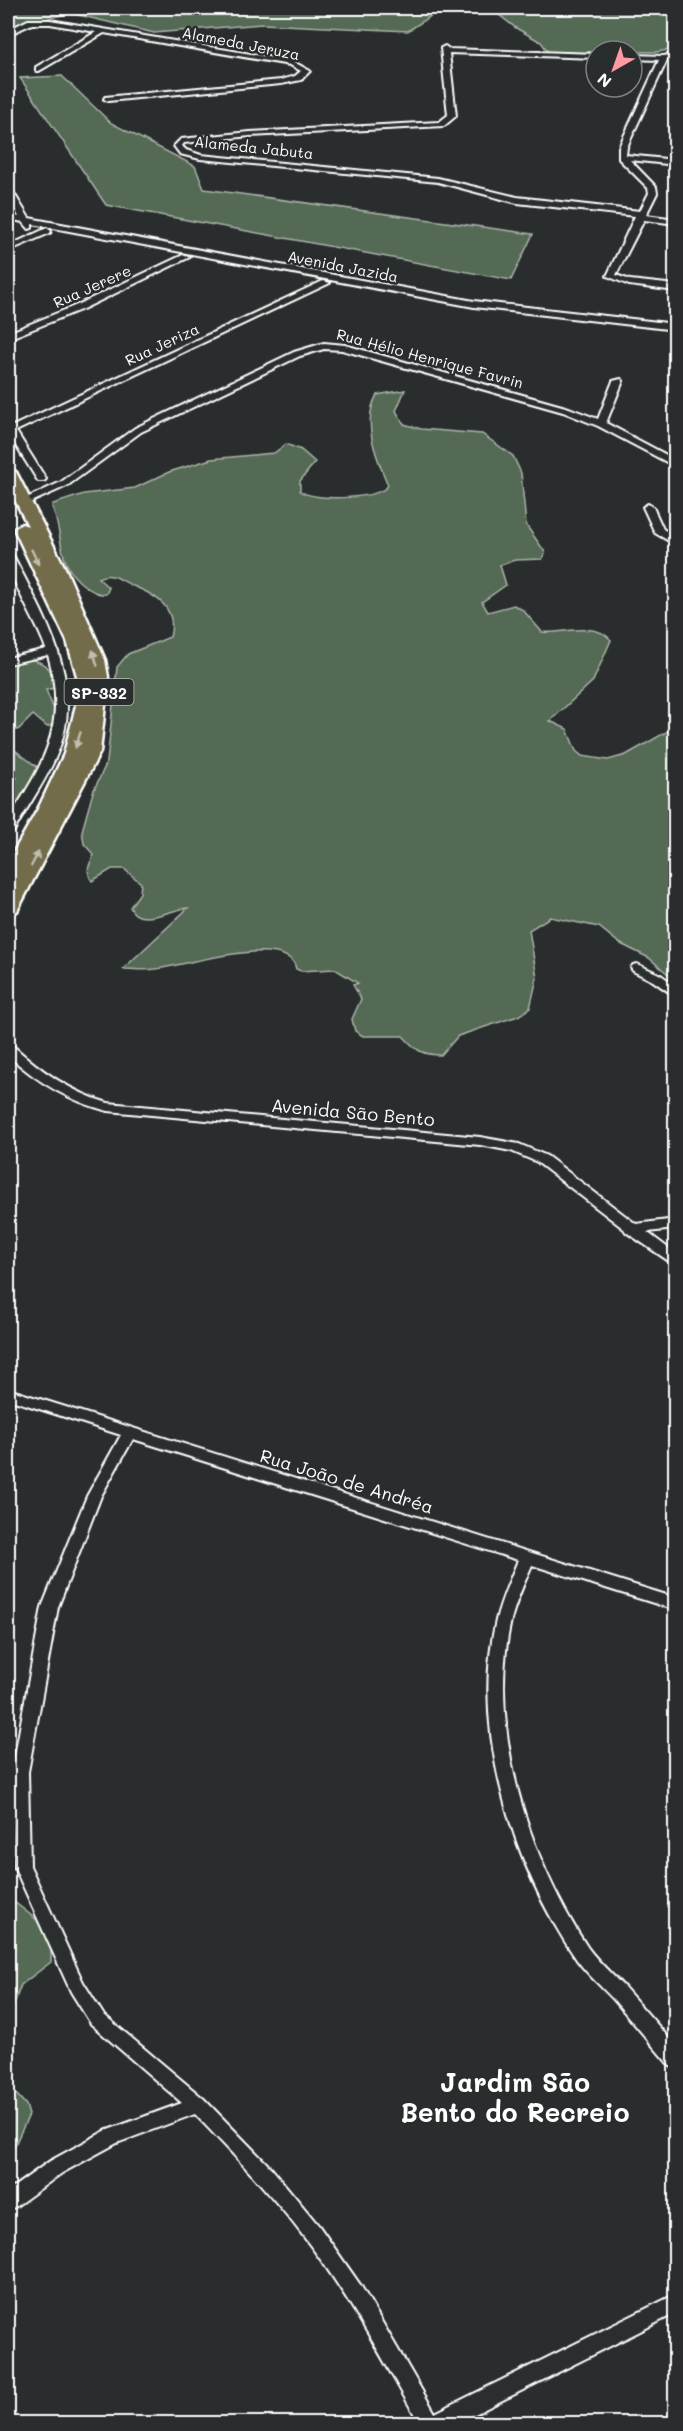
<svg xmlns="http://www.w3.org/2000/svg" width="683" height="2431" viewBox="0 0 683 2431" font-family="Mali,sans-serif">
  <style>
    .green { fill: #546a55; stroke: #aab4aa; stroke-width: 1.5 }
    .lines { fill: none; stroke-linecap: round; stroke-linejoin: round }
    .minor-casing { stroke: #fff; stroke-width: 4 }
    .primary-casing { stroke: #fff; stroke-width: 5 }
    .minor { fill: #2a2d2e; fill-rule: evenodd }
    .primary { fill: #726c4b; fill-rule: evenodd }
    .oneway { fill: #c0bdae }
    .labels { text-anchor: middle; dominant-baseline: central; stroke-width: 5; stroke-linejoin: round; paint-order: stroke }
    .far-street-label { font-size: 15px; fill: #fff; stroke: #2a2d2e }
    .shield { fill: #2a2d2e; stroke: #bfc0c0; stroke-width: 1.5 }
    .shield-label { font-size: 16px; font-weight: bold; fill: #fff }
    .street-label { font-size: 18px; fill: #fff; stroke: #2a2d2e }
    .near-quarter-label { font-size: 26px; font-weight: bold; fill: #fff; stroke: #2a2d2e }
  </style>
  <rect width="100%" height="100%" fill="#2a2d2e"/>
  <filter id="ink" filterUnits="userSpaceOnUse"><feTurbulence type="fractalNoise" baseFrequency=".0167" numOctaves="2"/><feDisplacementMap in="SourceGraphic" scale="12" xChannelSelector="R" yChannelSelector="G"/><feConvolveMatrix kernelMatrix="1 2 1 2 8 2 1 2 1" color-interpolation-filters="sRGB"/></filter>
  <g filter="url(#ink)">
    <g class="green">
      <polygon points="8,8 443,8 408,31 262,24 154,33 70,13 8,28"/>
      <polygon points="490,8 675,8 675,49 656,52 596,51 552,57 541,42 516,28"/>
      <polygon points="62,76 111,123 195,166 204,189 533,234 511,280 106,205 20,78"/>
      <path d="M405 390 396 411 404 424 421 429 482 434 513 456 521 473 526 525 545 552 542 559 515 560 500 565 506 585 482 602 488 612 514 605 523 610 542 632C562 635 595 620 611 640L593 681 550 721 567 729 576 751 582 756 608 760 626 755 675 727V980L649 958 619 943 599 927 550 917 529 930 537 978 530 1008 518 1016 458 1036 441 1055C421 1055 416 1050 403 1036H363L355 1031 352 1019 361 999 353 985 358 983 335 969 301 971 296 969C290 932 182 966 156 969 145 971 134 969 123 969L188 908C173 908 138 929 130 907L140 893 141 883 124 869H112L92 881C85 871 89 865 94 855L84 844 82 831 93 792 107 762 117 667 128 654 170 637C178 608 156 595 133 586 120 580 112 571 98 578L109 588 106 594C98 595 92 591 85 586 56 566 64 535 52 507L53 504 84 494 135 488 169 472 211 459 274 453 286 444 301 450 315 462 300 481V491C314 502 383 499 388 485 377 459 361 422 377 395Z"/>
      <path d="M25 658C42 661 50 666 56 682L54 688 46 690 56 714 52 725 47 727 33 715 19 729 8 733V660Z"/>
      <polygon points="8,751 16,751 40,769 8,834 8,787 17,778 8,776"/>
      <polygon points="8,1897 37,1920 51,1942 51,1962 21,1985 8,2020"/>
      <polygon points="8,2085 26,2105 29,2115 13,2149 8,2170"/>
    </g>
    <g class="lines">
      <defs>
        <g id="minor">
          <polygon points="28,20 50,20 292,61 310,71 301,80 281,84 108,101 104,99 105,97 281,80 295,76 301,71 290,65 104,33 39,71 36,71 36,67 96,32 50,24 32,24 8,35 8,30"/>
          <polygon points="445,46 449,49 596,54 596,58 449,53 456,116 444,126 250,136 184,143 182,146 186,150 201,155 438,178 517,197 640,211 649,193 648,188 619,159 619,147 659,60 632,59 632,55 664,56 676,53 676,57 667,60 627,147 626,155 676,160 676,165 630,160 656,187 657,193 646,215 676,219 676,224 644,220 616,275 630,280 676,285 676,291 629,285 607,276 635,216 517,203 438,182 200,159 180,154 174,146 181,139 250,132 439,122 448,115 441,48"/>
          <polygon points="8,187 12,190 29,218 474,301 676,324 676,330 474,307 32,224 32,228 29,229 23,222 8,219 8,214 19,217 8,196"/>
          <polygon points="47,228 51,231 50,233 8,251 8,246"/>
          <polygon points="183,255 190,257 83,309 8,339 8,333 77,305"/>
          <polygon points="323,281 330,283 16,431 46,479 44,481 38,481 8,433 8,423 13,426"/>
          <polygon points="324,343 345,345 569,408 598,419 613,381 621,379 623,381 606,423 676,460 676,467 598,426 563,412 342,350 324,349 300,356 141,432 67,486 27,504 19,504 18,502 61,482 135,428 294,352"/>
          <polygon points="648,504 653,507 663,529 676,537 676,545 655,533 643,507"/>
          <path d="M8 552 13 555C44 617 87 684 57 754 46 781 28 805 14 831L8 834C6 817 19 804 27 789 54 745 63 706 48 655L8 664V658L46 649C38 623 5 575 8 552Z"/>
          <polygon points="637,964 661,975 676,986 676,997 653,981 633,971 631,968 633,965"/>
          <path d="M8 1044 12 1045C41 1071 71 1092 108 1103L480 1137 519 1144 547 1156 636 1224 676 1219V1229L647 1232 676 1254V1266L626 1232 624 1229 537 1162 511 1151 480 1145 108 1111C69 1101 37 1082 8 1055Z"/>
          <path d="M8 1389 676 1598V1610L532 1565C524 1583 516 1601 511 1620 487 1729 528 1857 588 1948 599 1963 613 1975 625 1988 642 2007 659 2027 676 2046V2068L670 2066C651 2044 633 2022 614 2000 602 1987 588 1975 577 1960 514 1868 470 1731 496 1620 501 1599 510 1580 518 1560L133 1439 101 1496 58 1607 28 1772 30 1866 83 1982 103 2014 204 2099 272 2169 319 2226 361 2286 435 2413 676 2294V2313L455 2424H420C383 2360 349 2295 304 2237 271 2193 233 2154 195 2114L117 2143 62 2173 15 2207 8 2209V2191L50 2161 105 2131 182 2103 91 2024 71 1992 14 1866 12 1772 42 1607 87 1496 121 1435 8 1399Z"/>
        </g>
        <polygon id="primary" points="8,467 16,472 66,570 105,660 108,677 100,752 17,911 8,917 8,894 14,882 8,883 8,862 39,807 64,754 77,701 77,676 67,641 14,529 22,524 28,526 8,486"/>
      </defs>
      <use href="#minor" class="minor-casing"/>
      <use href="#primary" class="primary-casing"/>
      <use href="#minor" class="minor"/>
      <use href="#primary" class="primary"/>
    </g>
    <defs><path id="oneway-solid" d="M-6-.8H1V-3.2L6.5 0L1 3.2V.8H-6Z" transform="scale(1.5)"/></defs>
    <g class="oneway">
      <use href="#oneway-solid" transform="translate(35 557) rotate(65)"/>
      <use href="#oneway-solid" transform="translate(95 658) rotate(-107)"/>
      <use href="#oneway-solid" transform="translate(78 740) rotate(108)"/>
      <use href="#oneway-solid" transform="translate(35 859) rotate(-62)"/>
    </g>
  </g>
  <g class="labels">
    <g class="far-street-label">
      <text transform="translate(241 43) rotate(11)">Alameda Jeruza</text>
      <text transform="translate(254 147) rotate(6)">Alameda Jabuta</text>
      <text transform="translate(343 266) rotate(11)">Avenida Jazida</text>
      <text transform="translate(92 286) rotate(-24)">Rua Jerere</text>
      <text transform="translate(162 344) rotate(-25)">Rua Jeriza</text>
      <text transform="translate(430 358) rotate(15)">Rua Hélio Henrique Favrin</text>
    </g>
    <rect class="shield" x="64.5" y="679" width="69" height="26" rx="4.5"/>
    <g class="shield-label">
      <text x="99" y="692">SP-332</text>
    </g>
    <g class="street-label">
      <text transform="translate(353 1112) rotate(5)">Avenida São Bento</text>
      <text transform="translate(347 1481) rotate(17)">Rua João de Andréa</text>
    </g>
    <g class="near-quarter-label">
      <text x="515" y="2082">Jardim São<tspan x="515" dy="30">Bento do Recreio</tspan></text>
    </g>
  </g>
  <rect width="683" height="2431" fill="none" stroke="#2a2d2e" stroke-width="30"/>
  <rect x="15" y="15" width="653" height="2401" fill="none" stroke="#fff" stroke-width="2" filter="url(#ink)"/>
  <g transform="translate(614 69) rotate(220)"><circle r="28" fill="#2a2d2e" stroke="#7f8182" stroke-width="1.5"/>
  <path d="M0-4.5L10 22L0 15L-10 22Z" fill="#ff9aa2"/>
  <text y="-9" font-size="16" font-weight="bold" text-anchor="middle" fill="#ffffff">N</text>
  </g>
</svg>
